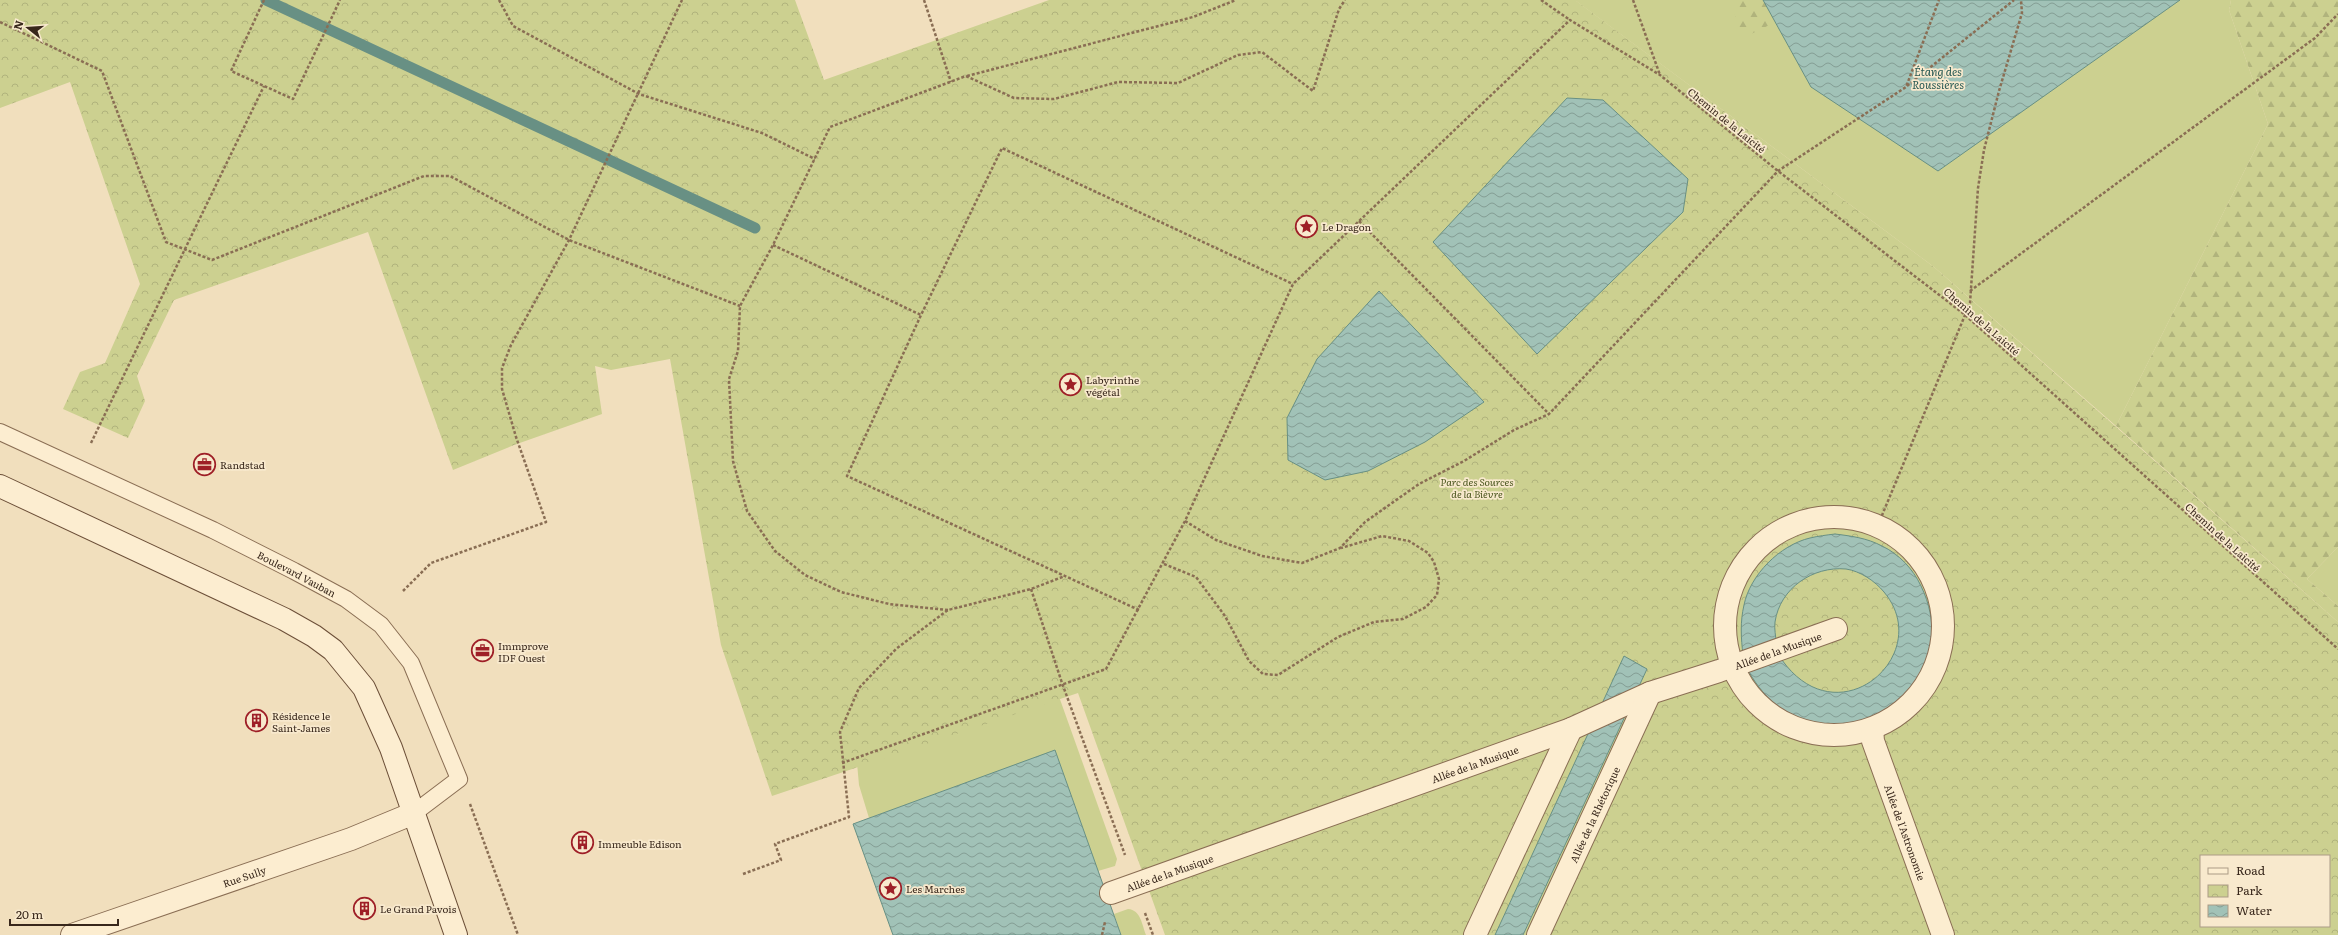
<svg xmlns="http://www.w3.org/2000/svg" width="2338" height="935" viewBox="0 0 2338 935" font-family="Literata,serif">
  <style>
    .grass { fill: #ccd090 }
    .forest { fill: url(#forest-firs) }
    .park { fill: url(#park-crowns); fill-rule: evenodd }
    .water { fill: url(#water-waves); stroke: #689084 }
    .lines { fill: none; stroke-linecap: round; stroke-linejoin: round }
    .stream { stroke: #689084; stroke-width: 11 }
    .lane-casing { stroke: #8a6e54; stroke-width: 18 }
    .street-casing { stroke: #8a6e54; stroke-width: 24 }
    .secondary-casing { stroke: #6c4f38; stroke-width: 24 }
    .path { stroke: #8a6e54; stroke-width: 2.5; stroke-dasharray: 3 2; stroke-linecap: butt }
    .lane { stroke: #fcedd0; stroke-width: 16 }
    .street { stroke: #fcedd0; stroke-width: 22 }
    .secondary { stroke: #fcedd0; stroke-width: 22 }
    .labels { text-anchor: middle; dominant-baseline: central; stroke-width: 3.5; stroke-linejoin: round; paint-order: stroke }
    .street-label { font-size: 10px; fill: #38271b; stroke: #f8e9cd }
    .poi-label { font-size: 10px; fill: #38271b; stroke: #f8e9cd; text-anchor: start }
    .park-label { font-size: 10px; font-style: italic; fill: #4b571f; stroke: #f8e9cd }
    .water-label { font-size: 11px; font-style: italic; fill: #285a54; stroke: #f8e9cd }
  </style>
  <defs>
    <pattern id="forest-firs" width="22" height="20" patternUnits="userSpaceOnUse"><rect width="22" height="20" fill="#ccd090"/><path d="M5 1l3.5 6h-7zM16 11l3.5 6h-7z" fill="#b0b37c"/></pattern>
    <pattern id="park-crowns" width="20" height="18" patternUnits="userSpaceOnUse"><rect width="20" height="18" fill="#ccd090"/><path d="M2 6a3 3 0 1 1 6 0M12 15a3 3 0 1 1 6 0" fill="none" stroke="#b0b37c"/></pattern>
    <pattern id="water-waves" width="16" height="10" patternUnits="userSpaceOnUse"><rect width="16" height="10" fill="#a1c2b7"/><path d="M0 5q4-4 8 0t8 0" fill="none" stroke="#849e94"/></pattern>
  </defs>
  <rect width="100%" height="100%" fill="#f1dfbd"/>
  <g class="grass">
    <polygon points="1113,0 2231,0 2229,10 2268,124 2116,426 1934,267 1576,1"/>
    <polygon points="2338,547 2338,606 2307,579"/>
    <polygon points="1057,691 1117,859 1115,866 1098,871 1055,751 869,818 859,785 857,763"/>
    <path d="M1128 909C1141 910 1142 925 1146 935H1121L1114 914Z"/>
  </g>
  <g class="forest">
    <polygon points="1731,0 1820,0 1741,39"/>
    <polygon points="2231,0 2338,0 2338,547 2307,579 2338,606 2338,622 2116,426 2268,124 2229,10"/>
  </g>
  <path class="park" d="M0 0H795L824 80 1049 0H1575L1934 267 2338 622V935H1165L1078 693 772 796 721 645 670 359 611 370 595 366 602 414 514 445 453 470 368 232 174 300 137 376 145 401 128 438 63 409 80 372 105 363 140 284 70 82 0 108ZM2201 856H2329V926H2201Z"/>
  <g class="water">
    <polygon points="1763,0 2180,0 1938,171 1811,87"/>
    <polygon points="1567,98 1603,100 1688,179 1683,212 1537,354 1433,242"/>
    <polygon points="1379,291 1484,402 1425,442 1368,471 1325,480 1288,460 1287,418 1317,359"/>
    <path d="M1835 534C1851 536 1867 538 1882 546 1899 554 1913 569 1921 586 1956 658 1903 732 1824 726 1791 723 1765 700 1749 672L1782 660C1839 740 1936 654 1884 592 1875 581 1860 571 1846 569 1813 566 1780 588 1775 622 1774 629 1776 636 1776 643L1743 655C1741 638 1740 622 1744 605 1750 575 1780 545 1810 538 1818 536 1827 535 1835 534Z"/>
    <polygon points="1624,656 1647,669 1523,935 1495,935"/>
    <polygon points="1055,750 1121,935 893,935 853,824"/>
  </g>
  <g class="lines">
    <polyline class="stream" points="266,0 755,228"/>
    <defs>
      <g id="lane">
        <path id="s1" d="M0 432 213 530 294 571 346 599 381 625 411 663 459 779 414 813"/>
      </g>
      <g id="street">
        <circle cx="1834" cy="626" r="109"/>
        <path id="s2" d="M1872 729 1873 741 1943 935"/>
        <path id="s3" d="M1111 893 1571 729 1650 693 1719 671 1836 629"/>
        <path id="s4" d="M72 935 351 839 414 813"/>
        <polyline points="1475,935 1571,729"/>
        <path id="s5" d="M1538 935 1650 693"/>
      </g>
      <polyline id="secondary" points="0,486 284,619 314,636 333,650 364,688 391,748 456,935"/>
    </defs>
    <use href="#lane" class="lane-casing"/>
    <use href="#street" class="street-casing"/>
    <use href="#secondary" class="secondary-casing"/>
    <g class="path">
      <polyline points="264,0 231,71 293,99 340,0"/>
      <polyline points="499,0 513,26 639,94 762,133 815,159"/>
      <polyline points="924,0 951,82"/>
      <polyline points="1541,0 1570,20"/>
      <polyline points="1633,0 1660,75"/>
      <polyline points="0,22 102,71 166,242 212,260 424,176 450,176 569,240 740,306"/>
      <polyline points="967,76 1193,17 1236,0"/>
      <polyline points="1907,86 2014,0"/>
      <polyline points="1359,221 1549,414"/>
      <polyline points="773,245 921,315"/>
      <polyline points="1970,291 2315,38 2338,14"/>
      <polyline points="91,443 264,86"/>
      <polyline points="1185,521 1216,540 1262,556 1302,563 1340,548 1365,522 1419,484 1464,461 1514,430 1549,414 1778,171 1906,87 1939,0"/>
      <polyline points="1878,525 1970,303 1978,188 1984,150 1999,91 2022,13 2021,0"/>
      <polyline points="1164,564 1196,577 1225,616 1249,661 1263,674 1278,675 1338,637 1374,622 1403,619 1426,607 1437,595 1439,579 1434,562 1428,553 1409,541 1382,536 1341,548"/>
      <polyline points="1031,589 1062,683 1125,855"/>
      <polyline points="403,591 431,563 546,522 516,437 502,389 502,368 511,345 569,240 682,0"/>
      <polyline points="948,610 889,604 841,592 805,575 775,551 747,511 733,461 729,379 738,351 740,306 773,245 830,127 966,76 1014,98 1054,99 1118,82 1178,83 1238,55 1262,52 1313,91 1339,9 1345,0"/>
      <polyline points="1139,610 847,476 921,315 1002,148 1293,284"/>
      <polyline points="842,763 1106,669 1185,521 1293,284 1570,20 1660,75 1778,171 1964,314 2338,649"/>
      <polyline points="470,804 518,935"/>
      <polyline points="743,874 781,860 775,844 849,817 840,732 859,688 896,649 948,610 1031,589 1065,576"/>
      <polyline points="1145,913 1153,935"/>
      <polyline points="1102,935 1105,922"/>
    </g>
    <use href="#lane" class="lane"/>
    <use href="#street" class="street"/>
    <use href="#secondary" class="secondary"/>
  </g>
  <defs>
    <symbol id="sight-ring" viewBox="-11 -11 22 22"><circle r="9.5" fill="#f8e9cd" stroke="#9e1f27" stroke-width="1.5"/><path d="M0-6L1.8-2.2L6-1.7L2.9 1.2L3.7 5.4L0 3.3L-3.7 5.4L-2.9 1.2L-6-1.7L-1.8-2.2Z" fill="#9e1f27"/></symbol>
    <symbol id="office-ring" viewBox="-11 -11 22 22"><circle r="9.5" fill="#f8e9cd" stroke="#9e1f27" stroke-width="1.5"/><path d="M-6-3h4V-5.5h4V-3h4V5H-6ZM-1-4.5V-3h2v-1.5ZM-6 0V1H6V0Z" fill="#9e1f27"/></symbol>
    <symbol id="building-ring" viewBox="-11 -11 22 22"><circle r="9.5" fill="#f8e9cd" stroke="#9e1f27" stroke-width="1.5"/><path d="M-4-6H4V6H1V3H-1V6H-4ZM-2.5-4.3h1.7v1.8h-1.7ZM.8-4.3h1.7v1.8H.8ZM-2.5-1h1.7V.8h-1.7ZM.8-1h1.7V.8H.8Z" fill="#9e1f27"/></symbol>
  </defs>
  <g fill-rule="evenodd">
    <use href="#sight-ring" x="1294" y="214" width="25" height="25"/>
    <use href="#sight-ring" x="1058" y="372" width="25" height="25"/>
    <use href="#office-ring" x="192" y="452" width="25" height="25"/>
    <use href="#office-ring" x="470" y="638" width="25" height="25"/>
    <use href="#building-ring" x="244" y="708" width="25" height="25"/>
    <use href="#building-ring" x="570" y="830" width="25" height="25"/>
    <use href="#sight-ring" x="878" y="876" width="25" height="25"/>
    <use href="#building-ring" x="352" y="896" width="25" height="25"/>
  </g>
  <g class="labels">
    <g class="street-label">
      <text transform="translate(1727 120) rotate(39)">Chemin de la Laicité</text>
      <text transform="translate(1982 321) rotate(41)">Chemin de la Laicité</text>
      <text transform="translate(2223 537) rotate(42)">Chemin de la Laicité</text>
      <text stroke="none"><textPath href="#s1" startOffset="329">Boulevard Vauban</textPath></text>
      <text stroke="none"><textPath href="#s3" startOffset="710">Allée de la Musique</textPath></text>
      <text stroke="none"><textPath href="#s3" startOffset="386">Allée de la Musique</textPath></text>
      <text stroke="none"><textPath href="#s5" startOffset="133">Allée de la Rhétorique</textPath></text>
      <text stroke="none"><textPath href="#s2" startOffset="109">Allée de l'Astronomie</textPath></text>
      <text stroke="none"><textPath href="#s3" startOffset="62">Allée de la Musique</textPath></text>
      <text stroke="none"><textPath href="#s4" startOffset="182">Rue Sully</textPath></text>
    </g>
    <g class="poi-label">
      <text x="1322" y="226">Le Dragon</text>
      <text x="1086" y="379">Labyrinthe<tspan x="1086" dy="12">végétal</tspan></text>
      <text x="220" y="464">Randstad</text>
      <text x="498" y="645">Immprove<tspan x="498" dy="12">IDF Ouest</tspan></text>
      <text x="272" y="715">Résidence le<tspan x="272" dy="12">Saint-James</tspan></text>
      <text x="598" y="843">Immeuble Edison</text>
      <text x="906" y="888">Les Marches</text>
      <text x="380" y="908">Le Grand Pavois</text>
    </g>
    <g class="park-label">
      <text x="1477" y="481">Parc des Sources<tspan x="1477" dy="12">de la Bièvre</tspan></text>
    </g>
    <g class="water-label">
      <text x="1938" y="71">Étang des<tspan x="1938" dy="13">Roussières</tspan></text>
    </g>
  </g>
  <rect x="2200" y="855" width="130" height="72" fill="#f8e9cd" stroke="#ab9b86"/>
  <rect x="2208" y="868" width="20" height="6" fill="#fcedd0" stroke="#ab9b86"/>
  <text x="2236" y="875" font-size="12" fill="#38271b">Road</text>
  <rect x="2208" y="885" width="20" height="12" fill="url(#park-crowns)" stroke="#ab9b86"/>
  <text x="2236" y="895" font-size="12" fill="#38271b">Park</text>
  <rect x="2208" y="905" width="20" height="12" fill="url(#water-waves)" stroke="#ab9b86"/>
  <text x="2236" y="915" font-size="12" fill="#38271b">Water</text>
  <g transform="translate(28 28) rotate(287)" stroke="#f8e9cd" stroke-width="3" paint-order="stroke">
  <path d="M0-3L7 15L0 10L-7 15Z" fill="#38271b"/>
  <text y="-6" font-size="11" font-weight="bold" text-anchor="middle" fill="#38271b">N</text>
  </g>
  <path d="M10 919v6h108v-6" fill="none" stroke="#38271b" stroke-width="2"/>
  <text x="16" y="919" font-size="12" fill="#38271b" stroke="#f8e9cd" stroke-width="3" paint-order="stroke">20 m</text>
</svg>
